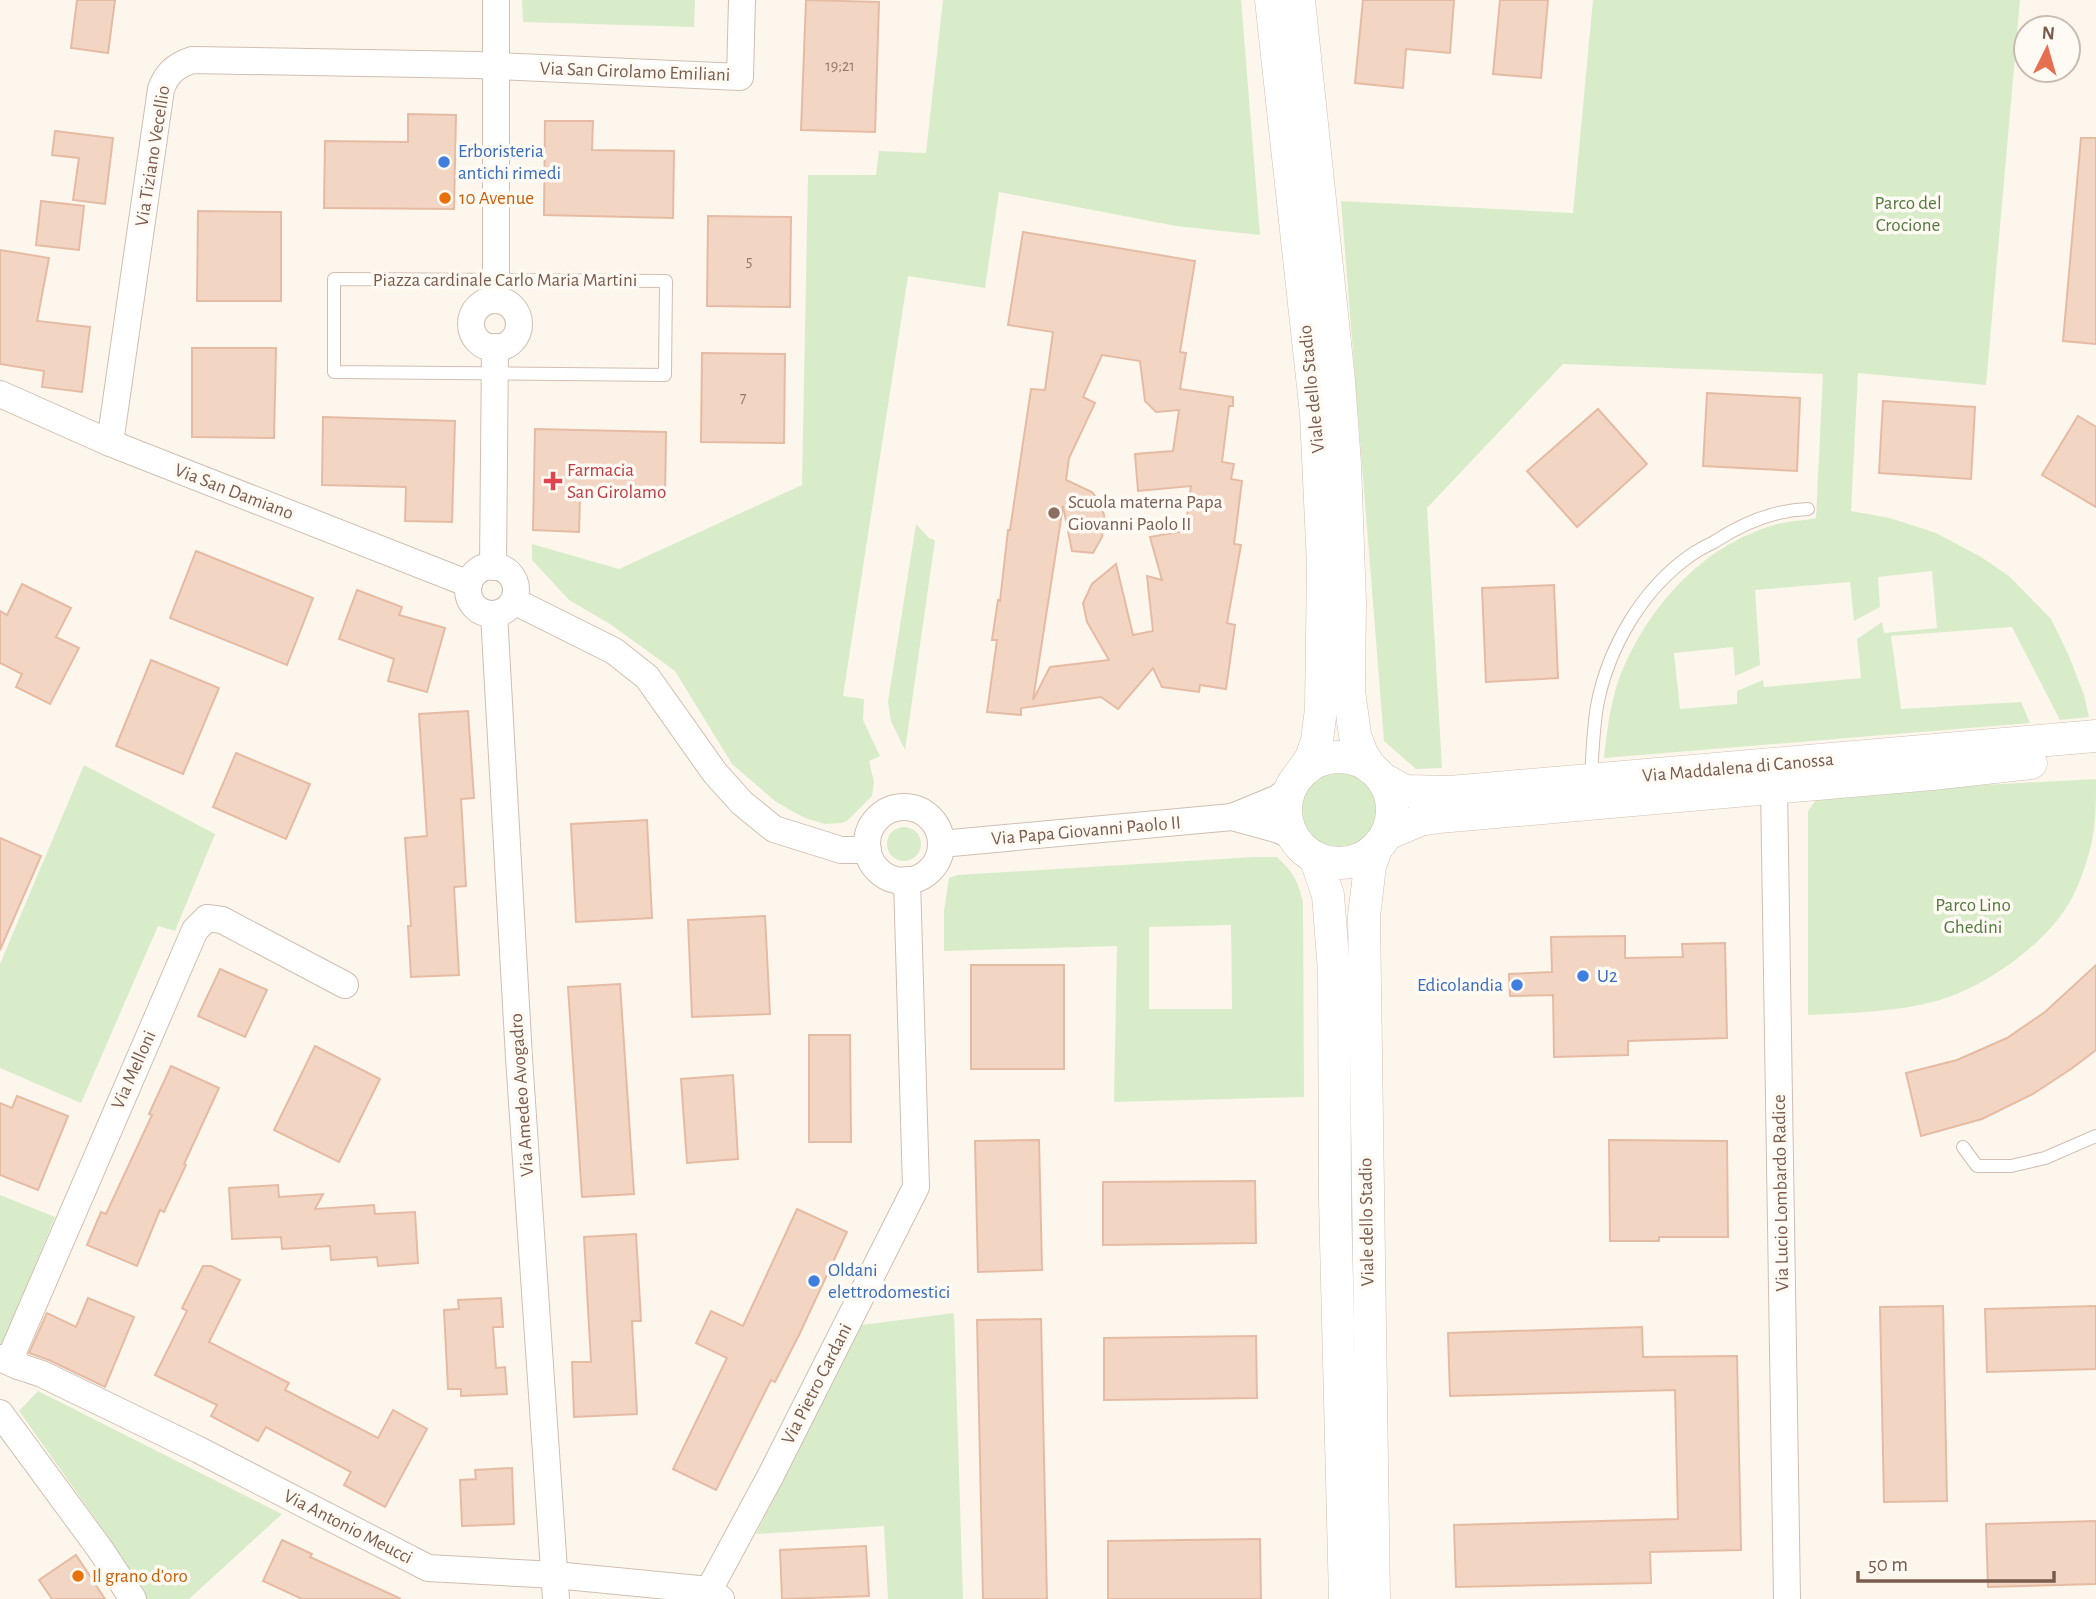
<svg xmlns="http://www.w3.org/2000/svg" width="2096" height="1599" viewBox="0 0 2096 1599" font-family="'Alegreya Sans',sans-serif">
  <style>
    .green { fill: #d8ecc9; fill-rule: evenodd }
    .building { fill: #f3d5c3; stroke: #e6bba3; stroke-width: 2; fill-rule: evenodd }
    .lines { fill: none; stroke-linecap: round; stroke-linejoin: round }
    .service-casing { stroke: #d1beb0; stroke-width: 14 }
    .minor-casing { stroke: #d1beb0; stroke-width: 28 }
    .tertiary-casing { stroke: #d1beb0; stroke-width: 33 }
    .service { stroke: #fff; stroke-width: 12 }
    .minor { stroke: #fff; stroke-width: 26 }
    .tertiary { stroke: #fff; stroke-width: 32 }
    .shop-dot { fill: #3f7fe0; stroke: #fffaf3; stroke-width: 2.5 }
    .food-dot { fill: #e8710a; stroke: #fffaf3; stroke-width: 2.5 }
    .health-dot { fill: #e0444e; stroke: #fffaf3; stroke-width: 2.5 }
    .education-dot { fill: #8d6e63; stroke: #fffaf3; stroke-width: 2.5 }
    .labels { text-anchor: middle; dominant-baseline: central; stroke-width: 7; stroke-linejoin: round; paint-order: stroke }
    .number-label { font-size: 16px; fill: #987a6a }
    .street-label { font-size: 19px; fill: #7a5c4d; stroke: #fffaf3 }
    .shop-label { font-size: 19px; fill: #366cbe; stroke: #fffaf3; text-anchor: start }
    .food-label { font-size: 19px; fill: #c56008; stroke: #fffaf3; text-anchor: start }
    .park-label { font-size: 19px; fill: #537a41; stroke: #fffaf3 }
    .health-label { font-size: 19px; fill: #be3a42; stroke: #fffaf3; text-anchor: start }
    .education-label { font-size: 19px; fill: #785e54; stroke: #fffaf3; text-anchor: start }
  </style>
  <rect width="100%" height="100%" fill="#fdf6ec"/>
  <g class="green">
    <polygon points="522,0 695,0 694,27 523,22"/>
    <polygon points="943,0 1241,0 1260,235 1176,226 999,192 985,288 908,276 843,696 864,699 863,720 880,756 869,761 874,782 872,796 848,820 842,823 825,824 805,818 790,810 775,801 732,764 675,671 610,624 569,600 532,560 532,544 619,569 802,485 808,175 876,175 879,151 926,153"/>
    <path d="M1593 0H2020L1986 385 1858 373 1851 511 1890 518 1936 533 1981 557 2009 576 2051 619 2069 656 2084 695 2089 717 2060 720 2012 627 1891 636 1901 709 2021 702 2030 723 1604 758C1607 732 1610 704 1619 679 1646 609 1700 547 1774 525 1787 521 1802 521 1816 518L1823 374 1563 364 1427 508 1442 768 1416 769 1384 741 1341 201 1573 213ZM1932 571 1937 628 1884 633 1882 622 1857 639 1861 678 1764 687 1763 680 1737 691V704L1680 709 1674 653 1733 647 1735 676 1760 665 1755 590 1850 582 1854 621 1880 607 1878 577Z"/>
    <polygon points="916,524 929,538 935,540 905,750 891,721 888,702"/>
    <circle cx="1340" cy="807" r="42"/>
    <polygon points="84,765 215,834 175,931 158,926 81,1103 0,1068 0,964"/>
    <path d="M2096 779C2096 804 2096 829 2089 853 2085 868 2079 884 2072 898 2049 942 1987 986 1940 1000 1898 1012 1852 1013 1808 1015V811L1820 794Z"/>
    <circle cx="904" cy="844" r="17"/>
    <path d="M1254 857H1277C1293 872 1298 881 1303 902L1304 1097 1114 1102 1117 946 944 951V911L949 878 957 875ZM1231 925 1232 1009H1149V927Z"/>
    <polygon points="0,1195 55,1217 2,1345 0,1344"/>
    <polygon points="954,1313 963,1599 888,1599 884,1526 756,1534 862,1325"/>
    <polygon points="38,1391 282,1514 189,1599 147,1599 109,1538 19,1411"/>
  </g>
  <g class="building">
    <polygon points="77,0 115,0 108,53 71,48"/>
    <polygon points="806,0 879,2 875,132 801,130"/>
    <polygon points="1363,0 1454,0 1450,53 1406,49 1403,88 1355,83"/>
    <polygon points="1500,0 1548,0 1541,78 1493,74"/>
    <polygon points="408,114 456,115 454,209 324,208 325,141 408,142"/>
    <polygon points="545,121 593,121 592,150 674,151 673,218 544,215"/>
    <polygon points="55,131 113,138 105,204 73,200 79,158 52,155"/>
    <polygon points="2081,138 2096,138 2096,344 2063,341"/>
    <polygon points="41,201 84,206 79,250 36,245"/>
    <polygon points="198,211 281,212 281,301 197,301"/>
    <polygon points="708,216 791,217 790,307 707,306"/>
    <path d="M1023 232 1195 261 1180 352 1186 353 1180 389 1233 397V406H1229L1222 462 1234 464 1231 479 1242 481 1234 544 1241 545 1227 623 1235 625 1226 689 1200 685 1199 692 1162 687 1153 668 1118 709 1101 697 1021 708V715L987 712 997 640H992L998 600 1000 601 1008 530H1010L1031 389 1045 390 1053 332 1008 325ZM1102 355 1140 361 1145 401 1156 412 1179 410 1173 451 1135 454 1138 491 1191 486 1185 531 1150 537 1162 580 1147 576 1153 631 1133 635 1116 564 1092 584 1083 603 1087 622 1109 660 1050 667 1033 700 1063 506 1072 551 1093 553 1102 537 1105 519 1101 504 1092 492 1066 480 1069 458 1095 403 1083 397Z"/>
    <polygon points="0,250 49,258 37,321 90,327 82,392 42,387 44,371 0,364"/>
    <polygon points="192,348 276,348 274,438 192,437"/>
    <polygon points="702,353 785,354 784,443 701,442"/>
    <polygon points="1707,393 1800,398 1797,471 1703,466"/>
    <polygon points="1883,401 1975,407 1971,479 1879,473"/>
    <polygon points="1598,409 1647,464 1577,527 1527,471"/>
    <polygon points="2078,416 2096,427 2096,507 2042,475"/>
    <polygon points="323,417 455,421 452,522 405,521 406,487 322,485"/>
    <polygon points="535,429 666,432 665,500 580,498 579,532 533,530"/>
    <polygon points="196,551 313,598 287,665 170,618"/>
    <polygon points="22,584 71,608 56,637 79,648 50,704 16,687 22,674 0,663 0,611 7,615"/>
    <polygon points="1554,585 1558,678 1486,682 1482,588"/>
    <polygon points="357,590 402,607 399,615 445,628 427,692 388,681 394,659 339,639"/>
    <polygon points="151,660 219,688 183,774 116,746"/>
    <polygon points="468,711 474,798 461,799 466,886 454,887 459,975 411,977 408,926 411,926 405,838 427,836 419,714"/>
    <polygon points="236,753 310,784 286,839 213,807"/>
    <polygon points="647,820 652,918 576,922 571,824"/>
    <polygon points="0,838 41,856 0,950"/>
    <polygon points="765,916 770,1014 692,1017 688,920"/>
    <polygon points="1625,936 1625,958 1683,957 1682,944 1725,943 1727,1038 1628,1041 1628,1055 1554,1057 1553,995 1510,996 1509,974 1552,972 1551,937"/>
    <rect x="971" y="965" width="93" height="104"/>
    <polygon points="2096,965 2096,1050 2071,1069 2033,1094 1982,1119 1921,1136 1906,1073 1957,1060 2007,1038 2045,1012"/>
    <polygon points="220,969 267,990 245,1037 198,1016"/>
    <polygon points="620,984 634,1194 582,1197 568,987"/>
    <polygon points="809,1035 850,1035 851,1142 809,1142"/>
    <polygon points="315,1046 380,1079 339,1162 274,1130"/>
    <polygon points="171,1066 219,1088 184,1164 186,1165 164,1212 160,1210 137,1266 87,1245 101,1212 106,1214 152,1115 149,1114"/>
    <polygon points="733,1075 738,1159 687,1163 681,1079"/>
    <polygon points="17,1096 68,1116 38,1190 0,1175 0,1103 12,1108"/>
    <polygon points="1039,1140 1042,1270 978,1272 975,1141"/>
    <polygon points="1609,1140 1727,1141 1728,1237 1659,1237 1659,1241 1610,1241"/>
    <polygon points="1255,1181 1256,1243 1103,1245 1103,1182"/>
    <polygon points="278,1185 279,1197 323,1194 315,1209 374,1205 375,1214 415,1212 418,1263 378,1266 377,1257 331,1260 330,1246 282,1249 281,1237 232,1239 229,1188"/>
    <polygon points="797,1209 847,1232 799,1335 775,1382 771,1380 716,1490 673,1469 727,1358 696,1343 711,1311 743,1326"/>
    <polygon points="636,1234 641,1321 632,1321 637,1414 574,1417 572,1362 591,1362 584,1237"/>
    <polygon points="203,1266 211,1266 240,1280 209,1342 289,1383 285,1390 378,1438 393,1410 427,1429 385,1507 344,1485 351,1472 266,1427 258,1441 211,1416 217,1405 155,1375 187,1311 182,1308"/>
    <polygon points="88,1298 134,1317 105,1387 49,1360 29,1353 47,1313 76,1327"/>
    <polygon points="501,1298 503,1327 493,1327 496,1368 505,1367 507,1394 461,1396 461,1389 448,1389 444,1310 459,1309 458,1300"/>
    <polygon points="1943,1306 1947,1501 1884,1502 1880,1307"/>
    <polygon points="2096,1306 2096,1369 1987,1372 1985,1309"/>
    <polygon points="1041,1319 1047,1599 983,1599 977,1320"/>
    <polygon points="1642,1327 1643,1357 1737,1356 1741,1550 1650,1552 1651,1583 1456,1587 1454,1525 1678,1519 1675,1390 1450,1396 1448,1333"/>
    <polygon points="1256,1336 1257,1398 1104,1400 1104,1338"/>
    <polygon points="512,1468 514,1524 462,1526 460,1480 476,1479 475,1470"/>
    <polygon points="2096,1521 2096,1584 1988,1587 1986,1524"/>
    <polygon points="1260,1539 1261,1599 1108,1599 1108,1541"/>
    <polygon points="282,1540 312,1554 310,1557 401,1599 302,1599 263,1581"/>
    <polygon points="866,1546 869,1596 782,1599 780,1550"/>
    <polygon points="76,1555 84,1567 105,1599 52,1599 39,1580"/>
  </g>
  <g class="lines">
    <defs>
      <g id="service">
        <polygon points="334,279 666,281 665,375 334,372"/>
        <path d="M1591 781C1592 756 1593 731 1597 706 1608 648 1642 589 1691 555 1698 550 1706 546 1714 542 1743 523 1773 510 1808 509"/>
        <polyline points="1963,1147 1977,1166 2011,1166 2045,1158 2096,1136"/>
      </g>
      <g id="minor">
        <polyline points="496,0 496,300"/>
        <circle cx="495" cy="324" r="24"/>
        <polyline points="0,394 110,443 469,584"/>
        <path d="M110 443 161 89C167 73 175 66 192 60L476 65 740 77 742 0"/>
        <circle cx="492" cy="590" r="24"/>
        <polyline points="493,567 495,347"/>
        <polyline points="514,601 614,651 647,677 715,773 742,803 774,829 841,850 868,850"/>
        <polyline points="494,614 519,1058 556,1599"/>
        <polyline points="1774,787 1787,1599"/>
        <circle cx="904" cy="844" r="37"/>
        <polyline points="1232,817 1279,830 1294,837"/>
        <polyline points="941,844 1232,817 1278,798 1290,789"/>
        <polyline points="0,1358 18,1366 42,1374 199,1450 428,1568 555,1575 709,1590 721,1599"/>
        <polyline points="18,1366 12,1354 195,930 207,918 222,920 345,985"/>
        <polyline points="0,1413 100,1549 133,1599"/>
        <polyline points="709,1590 771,1475 916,1187 907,880"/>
      </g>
      <g id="tertiary">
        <polyline points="1271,0 1316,414 1323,565 1321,709 1317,741 1311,758 1300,774"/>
        <polyline points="1299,0 1339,381 1345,464 1350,602 1349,691 1355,735 1362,754 1371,768"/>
        <circle cx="1339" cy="810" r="53"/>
        <polyline points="1383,779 1405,791 1450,792 2096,736"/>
        <polyline points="1387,834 1420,820 1439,817 1932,774 2031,763"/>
        <polyline points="1315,857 1328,895 1334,971 1335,1201 1345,1599"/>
        <polyline points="1374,1599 1364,916 1370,866 1377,847"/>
      </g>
    </defs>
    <use href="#service" class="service-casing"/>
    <use href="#minor" class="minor-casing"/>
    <use href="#tertiary" class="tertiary-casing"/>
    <use href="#service" class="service"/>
    <use href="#minor" class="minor"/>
    <use href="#tertiary" class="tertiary"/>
  </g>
  <g class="shop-dot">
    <circle cx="444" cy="162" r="7"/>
    <circle cx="1583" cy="976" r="7"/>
    <circle cx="1517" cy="985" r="7"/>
    <circle cx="814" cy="1281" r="7"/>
  </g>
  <g class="food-dot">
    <circle cx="445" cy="198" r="7"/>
    <circle cx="78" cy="1576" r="7"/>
  </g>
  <path class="health-dot" d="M549.5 470.5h7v7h7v7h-7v7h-7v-7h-7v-7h7z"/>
  <circle class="education-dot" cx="1054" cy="513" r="7"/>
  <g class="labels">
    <g class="number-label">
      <text x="840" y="66">19;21</text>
      <text x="749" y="261">5</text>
      <text x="743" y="398">7</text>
    </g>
    <g class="street-label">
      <text transform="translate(635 72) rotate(2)">Via San Girolamo Emiliani</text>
      <text transform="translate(153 156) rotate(-81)">Via Tiziano Vecellio</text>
      <text x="505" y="280">Piazza cardinale Carlo Maria Martini</text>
      <text transform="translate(1312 389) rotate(-96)">Viale dello Stadio</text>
      <text transform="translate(234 492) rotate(21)">Via San Damiano</text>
      <text transform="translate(1738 768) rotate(-5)">Via Maddalena di Canossa</text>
      <text transform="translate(1086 831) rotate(-5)">Via Papa Giovanni Paolo II</text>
      <text transform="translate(134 1070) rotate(-66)">Via Melloni</text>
      <text transform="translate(522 1095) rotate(-94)">Via Amedeo Avogadro</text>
      <text transform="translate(1781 1193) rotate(-91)">Via Lucio Lombardo Radice</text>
      <text transform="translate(1367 1222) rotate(-91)">Viale dello Stadio</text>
      <text transform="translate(817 1384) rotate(-63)">Via Pietro Cardani</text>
      <text transform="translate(348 1527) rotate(27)">Via Antonio Meucci</text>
    </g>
    <g class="shop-label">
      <text x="458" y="151">Erboristeria<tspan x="458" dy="22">antichi rimedi</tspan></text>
      <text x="1597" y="976">U2</text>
      <text x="1503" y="985" text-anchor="end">Edicolandia</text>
      <text x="828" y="1270">Oldani<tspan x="828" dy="22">elettrodomestici</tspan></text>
    </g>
    <g class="food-label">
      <text x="459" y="198">10 Avenue</text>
      <text x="92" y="1576">Il grano d'oro</text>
    </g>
    <g class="park-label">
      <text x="1908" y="203">Parco del<tspan x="1908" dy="22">Crocione</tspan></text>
      <text x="1973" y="905">Parco Lino<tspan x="1973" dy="22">Ghedini</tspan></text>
    </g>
    <g class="health-label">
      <text x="567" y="470">Farmacia<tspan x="567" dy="22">San Girolamo</tspan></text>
    </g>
    <g class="education-label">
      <text x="1068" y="502">Scuola materna Papa<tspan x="1068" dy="22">Giovanni Paolo II</tspan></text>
    </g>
  </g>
  <g transform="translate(2047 49) rotate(5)"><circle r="33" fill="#fffaf3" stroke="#cabbb1" stroke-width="2"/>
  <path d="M0-5L12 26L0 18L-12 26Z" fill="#e76f51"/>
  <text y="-10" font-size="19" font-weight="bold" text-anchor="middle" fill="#7a5c4d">N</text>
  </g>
  <path d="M1858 1571v10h196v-10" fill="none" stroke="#7a5c4d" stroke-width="3.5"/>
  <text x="1868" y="1571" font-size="21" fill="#7a5c4d" stroke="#fffaf3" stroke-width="5" paint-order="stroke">50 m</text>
</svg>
